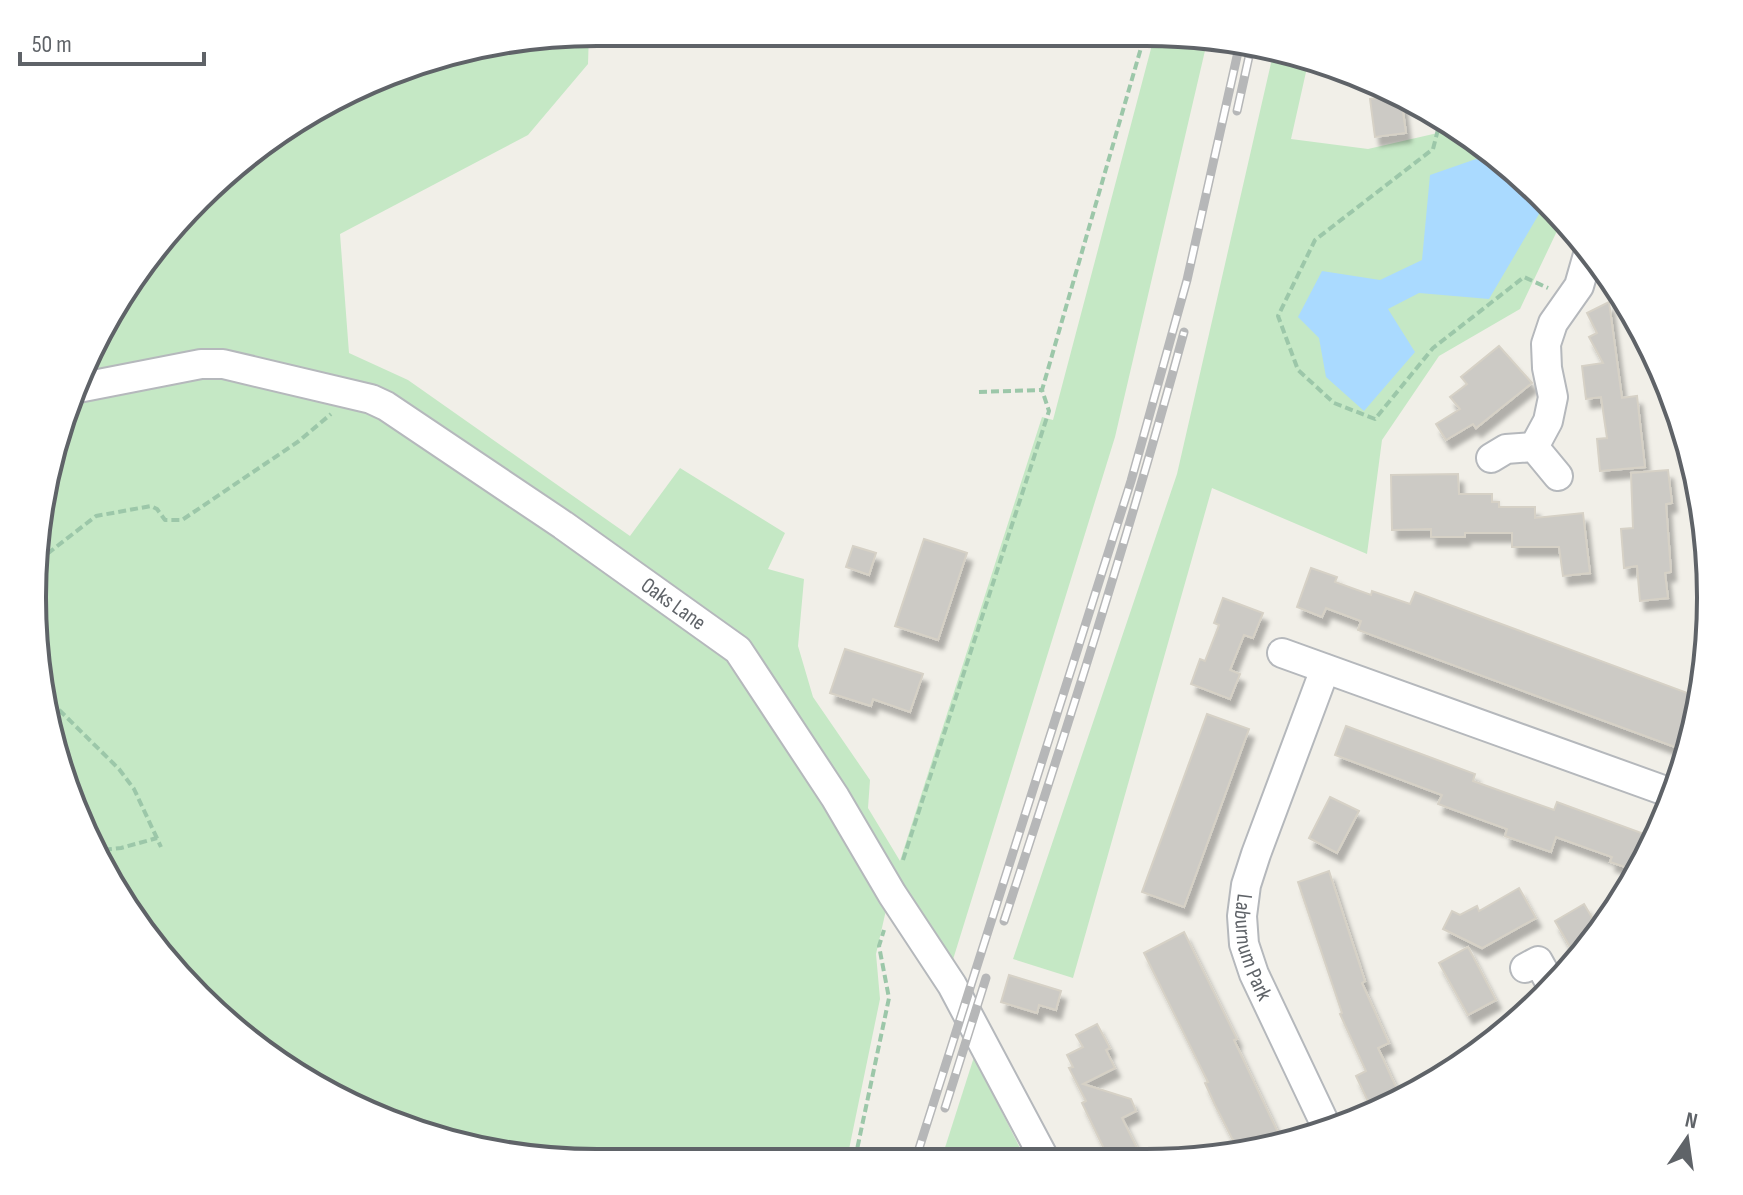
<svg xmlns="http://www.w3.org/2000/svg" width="1743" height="1195" viewBox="0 0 1743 1195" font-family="'Sofia Sans Condensed',sans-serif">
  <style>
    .green { fill: #c5e8c5 }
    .water { fill: #aadaff }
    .building { fill: #cccac5; stroke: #d6d1c6; stroke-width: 2; filter: url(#shadow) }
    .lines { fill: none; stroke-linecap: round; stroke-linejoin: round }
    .street-casing { stroke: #b5b8bc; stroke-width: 32 }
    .path { stroke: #9cc7a9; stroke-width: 4; stroke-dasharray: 8 4; stroke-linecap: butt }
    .street { stroke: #fff; stroke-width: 28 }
    .rail-casing { stroke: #b6b7b8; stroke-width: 9 }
    .rail { stroke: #fff; stroke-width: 6; stroke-dasharray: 18; stroke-linecap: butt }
    .labels { text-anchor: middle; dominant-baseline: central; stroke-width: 6; stroke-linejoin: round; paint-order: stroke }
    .street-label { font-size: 22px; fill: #5f6368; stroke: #fff }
    .rim { fill: none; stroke: #5f6368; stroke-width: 4 }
  </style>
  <defs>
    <filter id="shadow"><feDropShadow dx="5" dy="9" stdDeviation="2" flood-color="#0004"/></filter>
  </defs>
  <rect width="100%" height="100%" fill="#f1efe8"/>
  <g class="green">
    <polygon points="589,33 588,64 528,135 340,234 349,353 408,380 630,536 680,468 785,533 768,569 804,579 798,646 813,697 870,780 868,808 900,861 1042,417 1053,420 1153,41 1207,42 1115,437 951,966 889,897 876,954 880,999 847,1159 598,1163 487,1152 381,1120 283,1067 197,997 91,848 43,707 37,524 75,381 172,225 284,127 371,88 384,85 390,79 451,51"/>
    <polygon points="1274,50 1308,63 1291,139 1368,149 1455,129 1546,198 1555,209 1557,231 1520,309 1439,356 1382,440 1367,554 1212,488 1073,978 1013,959 1177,474"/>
    <polygon points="974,1057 1024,1156 942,1157"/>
  </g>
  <polygon class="water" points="1476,159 1511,171 1532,187 1539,214 1489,299 1419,293 1388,309 1415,352 1364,411 1326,377 1319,338 1298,317 1322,271 1380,280 1422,260 1430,175"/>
  <g class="building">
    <polygon points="1397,96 1401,97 1406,133 1375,137 1370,99"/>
    <polygon points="1609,302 1622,398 1637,396 1645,467 1600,471 1597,439 1607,438 1601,397 1586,399 1582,366 1603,363 1589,337 1597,333 1587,313"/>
    <polygon points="1499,346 1532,383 1476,428 1473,424 1446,440 1436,424 1460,409 1450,397 1467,384 1461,377"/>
    <polygon points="1668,470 1672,503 1666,504 1671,572 1665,573 1668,598 1640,601 1637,566 1624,568 1621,529 1633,528 1631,473"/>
    <polygon points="1458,474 1459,494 1492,494 1492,502 1499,502 1499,507 1535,507 1535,518 1583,513 1590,573 1563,576 1559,547 1512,547 1512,533 1465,533 1465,537 1431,537 1431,529 1392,530 1391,475"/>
    <polygon points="924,539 967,553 938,640 895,626"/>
    <polygon points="853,546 876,553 869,575 846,567"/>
    <polygon points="1311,568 1337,577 1335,582 1371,595 1372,591 1410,604 1415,592 1701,698 1683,750 1358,630 1361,621 1326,608 1322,617 1297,607"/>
    <polygon points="1223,598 1263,613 1253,638 1244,635 1230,670 1240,674 1230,699 1191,684 1200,659 1205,661 1219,625 1214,623"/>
    <polygon points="845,649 923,674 910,712 873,699 871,706 830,693"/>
    <polygon points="1207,714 1249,729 1184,907 1142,892"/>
    <polygon points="1346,726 1475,774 1473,781 1554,810 1557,802 1655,838 1630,884 1625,867 1610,862 1612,857 1556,837 1551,852 1505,836 1507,829 1438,804 1442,795 1335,755"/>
    <polygon points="1330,797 1359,811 1337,853 1309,838"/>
    <polygon points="1329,871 1365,981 1362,983 1389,1043 1378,1048 1402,1100 1373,1112 1356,1076 1366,1071 1340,1014 1342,1013 1298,882"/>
    <polygon points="1519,888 1536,918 1482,948 1443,929 1452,911 1460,915 1477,906 1479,911"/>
    <polygon points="1584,904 1600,931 1577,959 1555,921"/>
    <polygon points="1184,932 1237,1039 1234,1040 1283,1143 1255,1152 1239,1152 1215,1105 1205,1083 1208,1082 1144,953"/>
    <polygon points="1468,947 1496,1000 1468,1015 1439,963"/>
    <polygon points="1009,975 1061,991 1056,1010 1039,1005 1037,1013 1001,1002"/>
    <polygon points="1097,1024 1110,1048 1106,1050 1115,1068 1083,1084 1131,1099 1136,1111 1122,1118 1140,1154 1107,1155 1082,1103 1086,1101 1069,1068 1073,1067 1067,1055 1083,1047 1076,1035"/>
  </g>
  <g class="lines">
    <defs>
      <g id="street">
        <path id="s1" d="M73 389 201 364H223L371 399 386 406 563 525 738 650 835 797 892 894 952 985 1043 1156"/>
        <polyline points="1534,447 1548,421 1553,397 1547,368 1546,344 1553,323 1579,286 1589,251"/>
        <polyline points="1491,458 1506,449 1534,447 1558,476"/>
        <polyline points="1282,653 1674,794"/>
        <path id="s2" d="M1325 669 1256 854 1246 885 1242 916 1244 944 1254 974 1327 1128"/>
        <polyline points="1525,968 1538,961 1553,988"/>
      </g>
    </defs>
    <use href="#street" class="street-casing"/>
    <g class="path">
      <polyline points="1441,118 1433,149 1315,240 1278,316 1298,370 1334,403 1375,419 1433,348 1524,277 1548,288"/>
      <polyline points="979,392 1042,390"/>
      <polyline points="38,561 96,516 151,506 157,509 165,520 182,520 299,441 331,414"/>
      <polyline points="42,693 119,769 134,789 161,847"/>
      <polyline points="92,851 121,848 157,838"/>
      <polyline points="903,860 1049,411 1042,390 1143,41"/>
      <polyline points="855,1159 889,998 879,946 884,930"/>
    </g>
    <use href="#street" class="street"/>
    <defs>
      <g id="rail">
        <polyline points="1237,111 1252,43"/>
        <path d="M1004 921C1068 726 1130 531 1184 332"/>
        <polyline points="945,1108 986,978"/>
        <polyline points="916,1158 1131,481 1187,280 1240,43"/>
      </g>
    </defs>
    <use href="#rail" class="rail-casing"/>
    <use href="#rail" class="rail"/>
  </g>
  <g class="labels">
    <g class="street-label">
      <text stroke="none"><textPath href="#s1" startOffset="670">Oaks Lane</textPath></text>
      <text stroke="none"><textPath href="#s2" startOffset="294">Laburnum Park</textPath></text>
    </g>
  </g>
  <path d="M0 0H1743V1195H0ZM597 46H1146A551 551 0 0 1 1697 597V598A551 551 0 0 1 1146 1149H597A551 551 0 0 1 46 598V597A551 551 0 0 1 597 46Z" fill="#fff" fill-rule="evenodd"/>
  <path class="rim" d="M597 46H1146A551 551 0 0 1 1697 597V598A551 551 0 0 1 1146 1149H597A551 551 0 0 1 46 598V597A551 551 0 0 1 597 46Z"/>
  <g transform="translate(1687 1139) rotate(13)" stroke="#ffffff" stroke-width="6" paint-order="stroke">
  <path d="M0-6L14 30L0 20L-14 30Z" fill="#5f6368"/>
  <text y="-12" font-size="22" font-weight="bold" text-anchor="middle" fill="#5f6368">N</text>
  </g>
  <path d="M20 52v12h184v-12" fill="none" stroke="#5f6368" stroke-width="4"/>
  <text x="32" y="52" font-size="24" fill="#5f6368" stroke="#ffffff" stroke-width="6" paint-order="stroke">50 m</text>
</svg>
